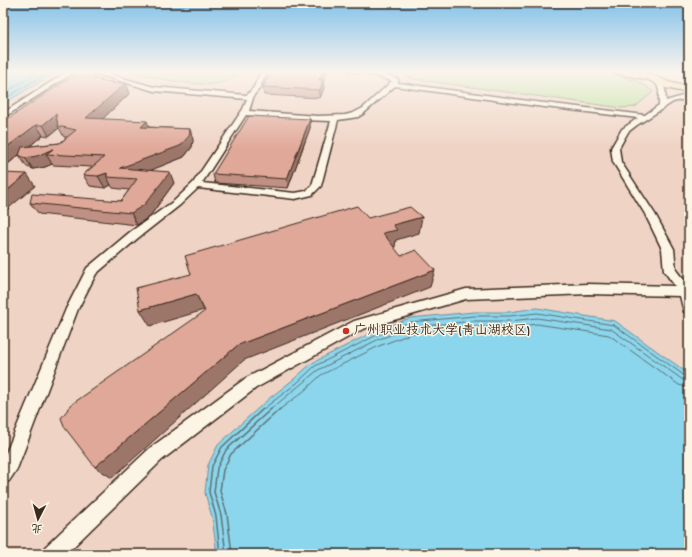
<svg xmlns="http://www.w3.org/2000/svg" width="692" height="557" viewBox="0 0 692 557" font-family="'Gochi Hand','LXGW WenKai TC',sans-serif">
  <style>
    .built { fill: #efd3c4 }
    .green { fill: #b9df9a; stroke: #7a845c }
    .water { fill: #8cd6ed; stroke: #6c919a }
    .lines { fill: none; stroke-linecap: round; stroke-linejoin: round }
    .shore-far1 { stroke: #5b6f71; stroke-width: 1 }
    .shore { stroke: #5b6f71; stroke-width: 1.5 }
    .minor-casing { stroke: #3b2a1e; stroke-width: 3 }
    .trunk-casing { stroke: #3b2a1e; stroke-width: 3 }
    .minor { fill: #fcf5e5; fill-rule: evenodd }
    .trunk { fill: #fbdf96; fill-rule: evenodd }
    .wall { fill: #c19084; stroke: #3b2a1e; fill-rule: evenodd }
    .shaded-wall { fill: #9d766b; stroke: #3b2a1e }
    .building { fill: #e0a899; stroke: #3b2a1e }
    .poi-dot { fill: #c8321e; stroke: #fcf5e5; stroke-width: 1.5 }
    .labels { text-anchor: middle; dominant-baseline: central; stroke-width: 3; stroke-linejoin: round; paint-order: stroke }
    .poi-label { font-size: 13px; fill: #3b2a1e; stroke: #fcf5e5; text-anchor: start }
  </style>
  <rect width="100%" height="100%" fill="#f6e6d6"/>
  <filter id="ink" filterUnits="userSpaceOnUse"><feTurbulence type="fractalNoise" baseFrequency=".025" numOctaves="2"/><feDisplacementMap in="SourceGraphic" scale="8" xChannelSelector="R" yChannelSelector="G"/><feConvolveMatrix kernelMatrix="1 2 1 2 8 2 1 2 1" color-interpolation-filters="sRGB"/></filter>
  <g filter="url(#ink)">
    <polygon class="built" points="3,71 130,71 161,79 206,85 230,80 242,71 397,71 413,79 471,86 646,86 637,81 689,95 689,554 3,554"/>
    <g class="green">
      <path d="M130 71H242C235 77 229 81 220 83 199 88 151 77 130 71Z"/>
      <polygon points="397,71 603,71 637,81 646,86 653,92 635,107 622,108 413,79"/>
    </g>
    <g class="water">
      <polygon points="9,71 58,71 3,104 3,74"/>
      <polygon points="537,308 615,321 689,374 689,554 217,554 212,517 205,493 208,465 218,445 246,419 271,397 294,379 312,363 373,332 410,318 474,312 509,312"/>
    </g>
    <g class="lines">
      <g class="shore-far1">
        <polyline points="3,94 40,71"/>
        <polyline points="3,100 50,71"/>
        <polyline points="262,410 297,383 315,366 375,336 411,322 474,316 510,316 537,313 614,325 685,376 689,376"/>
        <polyline points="270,410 318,370 377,340 412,327 474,321 510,321 537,318 611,329 683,380 689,382"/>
        <polyline points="279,410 304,391 321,375 379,346 413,333 474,327 511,327 537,324 609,335 679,385 689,388"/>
      </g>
      <g class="shore">
        <polyline points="220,554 216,516 209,492 212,466 222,447 263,409"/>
        <polyline points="226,554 221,515 214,492 217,468 226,450 271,409"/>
        <polyline points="232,554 227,514 220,491 223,470 231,454 280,409"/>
      </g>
      <defs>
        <g id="minor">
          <polygon points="68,71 76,71 3,118 3,113"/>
          <path d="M87 71H98L154 87 247 95 254 87 261 71H267L260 88 254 95 249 111 318 116 345 115 353 113 363 108 392 81 373 75 349 71H375L398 79V83L536 102 645 115 659 105V90L656 82 661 81 665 90 666 101 689 94V98L673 102 637 125 628 132 619 148 621 162 655 214 674 249 676 270 689 287V313L684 312 680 296 588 294 466 299 363 329 256 388 162 460 66 554H42L45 547 150 448 246 378 354 321 466 289 588 284 675 286 664 271 662 249 645 214 613 162 611 148 622 129 638 118 536 106 395 86 363 114 358 117 338 120 321 186 312 195 295 199 198 188 180 205 138 238 96 274 78 309 17 469 9 481 3 484V460L66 309 87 268 130 232 174 201 193 183 243 109 247 99 154 91ZM246 115 302 120 331 121 312 185 306 191 295 193 202 183Z"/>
        </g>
        <polygon id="trunk" points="614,71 635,71 656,76 668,82 689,87 689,93 661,87 649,80 615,73"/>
      </defs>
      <use href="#minor" class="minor-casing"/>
      <use href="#trunk" class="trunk-casing"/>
      <use href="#minor" class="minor"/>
      <use href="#trunk" class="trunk"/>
    </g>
    <g class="wall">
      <polygon points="271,71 328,71 323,81 324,88 320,98 264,95 263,87"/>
      <path d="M97 79H102L103 81 113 82 114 83 130 93 102 119 149 127 190 129 193 140 192 147 184 157 150 170 174 183 150 216 137 225 39 214 30 203 121 201 129 190 113 188 111 185 105 188 90 186 83 175 92 167 53 165 52 164 45 167 33 169 27 167 19 155 3 168V122ZM59 128 64 137H67L60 143 30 146 43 135 49 136Z"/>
      <polygon points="310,119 310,128 288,188 215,183 213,174"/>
    </g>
    <g class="shaded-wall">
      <polygon points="324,71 328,71 323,81 324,88 320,98 319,80"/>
      <polygon points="113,82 117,91 126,83 130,93 92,129 86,118 112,83"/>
      <polygon points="56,114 58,126 59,128 49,136 43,125"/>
      <polygon points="310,119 310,128 288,188 287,179"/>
      <polygon points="147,121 151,132 141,127"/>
      <polygon points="36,125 43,135 3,168 3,150"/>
      <polygon points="190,129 193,140 192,147 184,157 129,179 120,168"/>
      <polygon points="53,149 46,154 52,164 45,167 33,169 25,158"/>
      <polygon points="170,172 174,183 150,216 137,225 131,213"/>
      <polygon points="107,173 107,177 111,185 105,188 98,176"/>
      <polygon points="27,174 35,186 4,212 3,211 3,194"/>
      <polygon points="422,217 419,233 396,240 395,247 381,250 383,233 393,225"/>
      <polygon points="435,270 430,287 244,360 112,478 95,467 238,345"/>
      <polygon points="196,294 204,310 150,326 140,310"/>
    </g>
    <g class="building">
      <polygon points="271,71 324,71 319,80 323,80 320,90 263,87"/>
      <polygon points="74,76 96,76 93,79 102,79 100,81 113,82 112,83 126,83 86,118 147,121 141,127 190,129 189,136 180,146 120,168 170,172 144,205 131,213 30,203 32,194 121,201 137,179 107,177 107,173 98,176 83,175 104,157 46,154 53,149 37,156 25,158 19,155 22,147 60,143 76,130 58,126 56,114 43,125 36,125 3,150 3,124 5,123 3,123 3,122 48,92"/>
      <polygon points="249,116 310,119 287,179 213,174"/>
      <polygon points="3,173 27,174 3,194"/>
      <polygon points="357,206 368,218 410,207 422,217 393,225 397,230 383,233 401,256 416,250 435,270 238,345 95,467 65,428 61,418 72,404 205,311 196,294 140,310 136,288 191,274 185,256"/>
    </g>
  </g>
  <linearGradient id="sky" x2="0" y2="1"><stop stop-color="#83c2ea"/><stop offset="0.48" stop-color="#fbf4ed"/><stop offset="1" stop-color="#fbf4ed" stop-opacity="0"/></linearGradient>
  <rect width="692" height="149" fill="url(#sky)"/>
  <circle class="poi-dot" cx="346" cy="331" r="4"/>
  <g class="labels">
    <g class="poi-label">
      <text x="354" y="331">广州职业技术大学(青山湖校区)</text>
    </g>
  </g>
  <rect width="692" height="557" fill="none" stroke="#fcf5e5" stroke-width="16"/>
  <rect x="8" y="8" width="676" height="541" fill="none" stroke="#3b2a1e" stroke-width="1.5" filter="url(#ink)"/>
  <g transform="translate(38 519) rotate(186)" stroke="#fcf5e5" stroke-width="3" paint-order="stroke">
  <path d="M0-3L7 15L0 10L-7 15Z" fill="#3b2a1e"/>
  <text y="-6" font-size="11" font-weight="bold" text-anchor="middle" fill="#3b2a1e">北</text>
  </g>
</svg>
